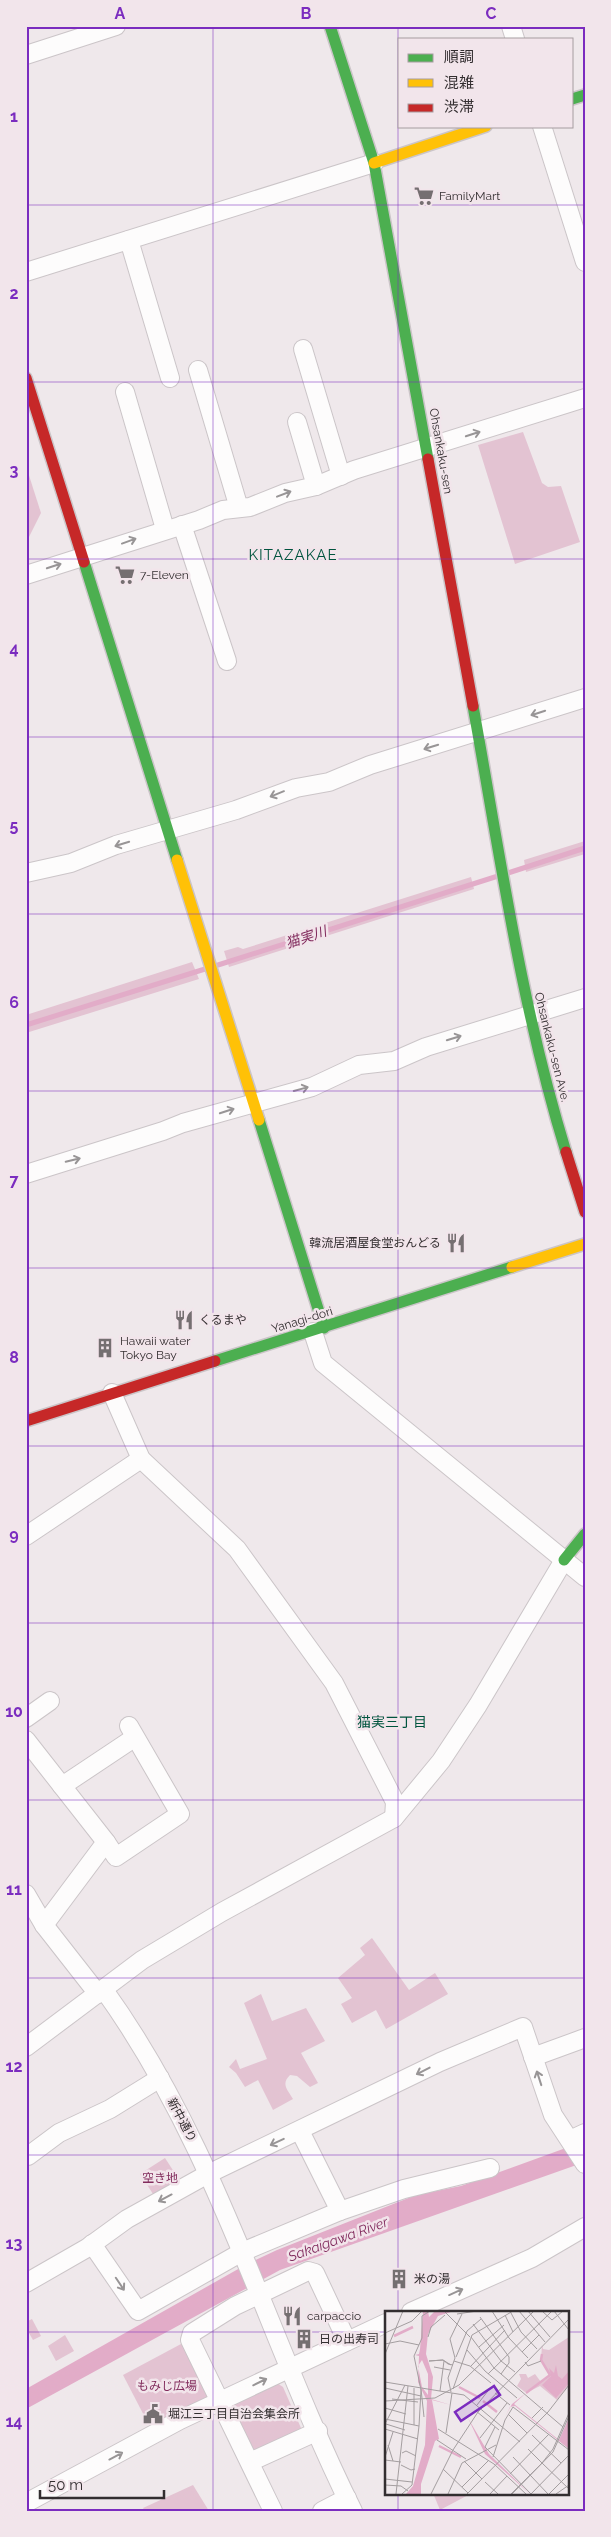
<svg xmlns="http://www.w3.org/2000/svg" width="611" height="2537" viewBox="0 0 611 2537" font-family="Raleway,'Noto Sans JP',sans-serif">
  <style>
    .green { fill: #e3c3d2 }
    .water { fill: #e2acc8 }
    .lines { fill: none; stroke-linecap: round; stroke-linejoin: round }
    .stream { stroke: #e2acc8; stroke-width: 5 }
    .street-casing { stroke: #cbc5c8; stroke-width: 20 }
    .fast-casing { stroke: #cbc5c8; stroke-width: 14 }
    .slow-casing { stroke: #cbc5c8; stroke-width: 14 }
    .jam-casing { stroke: #cbc5c8; stroke-width: 14 }
    .street { stroke: #fdfcfc; stroke-width: 18 }
    .fast { stroke: #4caf50; stroke-width: 11 }
    .slow { stroke: #ffc107; stroke-width: 11 }
    .jam { stroke: #c62828; stroke-width: 11 }
    .oneway { stroke: #989596 }
    .grid { fill: none; stroke: #7b2cbf; stroke-width: 1; stroke-opacity: 0.55 }
    .labels { text-anchor: middle; dominant-baseline: central; stroke-width: 5; stroke-linejoin: round; paint-order: stroke }
    .poi-label { font-size: 12px; fill: #332e30; stroke: #f2e5eb; text-anchor: start }
    .street-label { font-size: 12px; fill: #332e30; stroke: #f2e5eb }
    .park-label { font-size: 12px; fill: #822c5d; stroke: #f2e5eb }
    .water-label { font-size: 14px; font-style: italic; fill: #822c5e; stroke: #f2e5eb }
    .neighbourhood-label { font-size: 14px; fill: #00543e; stroke: #f2e5eb }
    .quarter-label { font-size: 15px; letter-spacing: 1px; fill: #00543e; stroke: #f2e5eb }
    .inset-river { fill: none; stroke: #e2acc8; stroke-width: 2.5 }
    .inset-road { fill: none; stroke: #a49ea0; stroke-width: 1 }
    .view { fill: #7b2cbf; fill-opacity: 0.15; stroke: #7b2cbf; stroke-width: 2.5 }
    .inset-edge { fill: none; stroke: #332e30; stroke-width: 2.5 }
    .neatline { fill: none; stroke: #7b2cbf; stroke-width: 2 }
    .grid-label { font-size: 16px; text-anchor: middle; font-weight: bold; fill: #7b2cbf }
  </style>
  <rect width="100%" height="100%" fill="#efe8eb"/>
  <g class="green">
    <polygon points="523,432 542,483 548,487 561,486 580,542 515,564 478,445"/>
    <polygon points="26,466 41,513 26,543"/>
    <polygon points="585,841 585,854 526,872 524,860"/>
    <polygon points="471,877 474,889 229,967 224,951 238,947 243,949"/>
    <polygon points="192,962 199,979 26,1033 26,1015"/>
    <polygon points="372,1938 409,1990 435,1973 448,1994 386,2029 376,2010 352,2023 341,2004 352,1998 338,1978 365,1955 360,1948"/>
    <path d="M261 1994 272 2021 306 2008 325 2041 301 2053 318 2083 310 2087 297 2076 290 2075C281 2084 287 2089 293 2099L273 2110 258 2080 245 2087 236 2073 229 2067 236 2059 240 2069 267 2059 244 2003Z"/>
    <polygon points="165,2158 180,2181 155,2197 140,2174"/>
    <polygon points="32,2319 41,2336 33,2340 26,2328 26,2322"/>
    <polygon points="65,2335 74,2351 56,2361 48,2346"/>
    <polygon points="181,2344 189,2347 210,2393 205,2401 151,2429 123,2375"/>
    <polygon points="277,2383 283,2387 301,2428 297,2436 258,2454 249,2449 231,2410 235,2403"/>
    <polygon points="193,2485 209,2511 145,2511 143,2508"/>
    <polygon points="433,2493 472,2493 440,2510"/>
  </g>
  <polygon class="water" points="585,2141 585,2162 280,2270 26,2409 26,2389 247,2264 277,2250 416,2195 461,2186"/>
  <g class="lines">
    <g class="stream">
      <polyline points="508,873 585,848"/>
      <polyline points="218,965 498,876"/>
      <polyline points="26,1025 205,969"/>
    </g>
    <defs>
      <g id="street">
        <polyline points="511,26 515,39"/>
        <polyline points="26,55 116,26"/>
        <polyline points="542,126 585,262"/>
        <polyline points="129,240 170,378"/>
        <polyline points="26,272 374,163"/>
        <polyline points="303,349 341,476"/>
        <polyline points="198,370 239,508"/>
        <polyline points="125,392 165,529"/>
        <polyline points="297,422 316,486"/>
        <polyline points="182,525 227,661"/>
        <polyline points="26,575 199,520 223,510 250,507 285,493 316,486 354,470 585,398"/>
        <polyline points="26,873 71,863 116,845 236,810 296,788 329,782 370,765 585,698"/>
        <polyline points="26,1174 163,1131 183,1123 312,1087 359,1065 394,1061 426,1047 585,998"/>
        <polyline points="313,1332 323,1363 585,1577"/>
        <polyline points="112,1393 141,1459 237,1549 334,1683 395,1802 394,1818"/>
        <polyline points="26,1536 141,1459"/>
        <polyline points="26,1718 50,1701"/>
        <polyline points="26,1740 106,1842 44,1925"/>
        <polyline points="62,1786 134,1738"/>
        <polyline points="106,1842 116,1857 180,1814 129,1726"/>
        <polyline points="26,1894 44,1925 98,1994"/>
        <path d="M104 1990C218 2148 267 2338 353 2511"/>
        <polyline points="26,2047 142,1960 222,1912 394,1818 441,1761 478,1705 564,1560"/>
        <polyline points="533,2057 585,2038"/>
        <polyline points="570,2140 585,2133"/>
        <polyline points="28,2156 59,2133 110,2109 160,2078"/>
        <polyline points="340,2211 404,2189 490,2168"/>
        <polyline points="92,2244 138,2311 242,2252 340,2211 300,2131"/>
        <polyline points="26,2283 87,2248 127,2219 208,2174 440,2062 523,2027 553,2115 585,2164"/>
        <polyline points="411,2312 532,2258 585,2227"/>
        <polyline points="250,2462 318,2431"/>
        <polyline points="26,2503 180,2420 386,2323"/>
        <polyline points="273,2511 190,2340 192,2333 235,2306 308,2271 315,2273 347,2341"/>
        <polyline points="322,2511 347,2498"/>
      </g>
      <g id="fast">
        <polyline points="330,26 374,163 428,459"/>
        <polyline points="572,99 585,95"/>
        <polyline points="84,562 177,860"/>
        <path d="M473 706C500 855 521 1006 566 1152"/>
        <polyline points="259,1120 324,1328"/>
        <polyline points="215,1361 512,1267"/>
        <polyline points="564,1560 585,1534"/>
      </g>
      <g id="slow">
        <polyline points="374,163 486,126"/>
        <polyline points="177,860 259,1120"/>
        <polyline points="512,1267 585,1244"/>
      </g>
      <g id="jam">
        <polyline points="26,378 84,562"/>
        <polyline points="428,459 473,706"/>
        <polyline points="566,1152 585,1212"/>
        <polyline points="26,1421 215,1361"/>
      </g>
    </defs>
    <use href="#street" class="street-casing"/>
    <use href="#fast" class="fast-casing"/>
    <use href="#slow" class="slow-casing"/>
    <use href="#jam" class="jam-casing"/>
    <use href="#street" class="street"/>
    <use href="#fast" class="fast"/>
    <use href="#slow" class="slow"/>
    <use href="#jam" class="jam"/>
  </g>
  <defs><path id="oneway-shaft" d="M-6 0H5M1.5-3L5.5 0L1.5 3" fill="none" stroke-width="1.6" stroke-linecap="round" stroke-linejoin="round" transform="scale(1.25)"/></defs>
  <g class="oneway">
    <use href="#oneway-shaft" transform="translate(473 434) rotate(-18)"/>
    <use href="#oneway-shaft" transform="translate(284 494) rotate(-21)"/>
    <use href="#oneway-shaft" transform="translate(129 541) rotate(-20)"/>
    <use href="#oneway-shaft" transform="translate(54 566) rotate(-18)"/>
    <use href="#oneway-shaft" transform="translate(538 713) rotate(162)"/>
    <use href="#oneway-shaft" transform="translate(431 747) rotate(163)"/>
    <use href="#oneway-shaft" transform="translate(277 794) rotate(158)"/>
    <use href="#oneway-shaft" transform="translate(122 844) rotate(163)"/>
    <use href="#oneway-shaft" transform="translate(454 1038) rotate(-17)"/>
    <use href="#oneway-shaft" transform="translate(301 1089) rotate(-15)"/>
    <use href="#oneway-shaft" transform="translate(227 1111) rotate(-18)"/>
    <use href="#oneway-shaft" transform="translate(73 1160) rotate(-13)"/>
    <use href="#oneway-shaft" transform="translate(423 2071) rotate(153)"/>
    <use href="#oneway-shaft" transform="translate(539 2078) rotate(-108)"/>
    <use href="#oneway-shaft" transform="translate(277 2142) rotate(155)"/>
    <use href="#oneway-shaft" transform="translate(165 2198) rotate(152)"/>
    <use href="#oneway-shaft" transform="translate(120 2284) rotate(56)"/>
    <use href="#oneway-shaft" transform="translate(456 2292) rotate(-24)"/>
    <use href="#oneway-shaft" transform="translate(260 2382) rotate(-26)"/>
    <use href="#oneway-shaft" transform="translate(116 2456) rotate(-28)"/>
  </g>
  <path class="grid" d="M213 26V2511M398 26V2312M26 205H585M26 382H585M26 559H585M26 737H585M26 914H585M26 1091H585M26 1268H585M26 1446H585M26 1623H585M26 1800H585M26 1978H585M26 2155H585M26 2332H386M567 2332H585M398 2493V2511"/>
  <defs>
    <symbol id="supermarket-bare" viewBox="-9 -9 18 18"><path d="M-6-5.5h2.5l.6 2H6L4.5 2H-2.5L-4.4-4H-6ZM-1.5 3.2a1.3 1.3 0 1 0 .1 0ZM3 3.2a1.3 1.3 0 1 0 .1 0Z" fill="#756f71" stroke="#f2e5eb" stroke-width="2.5" paint-order="stroke"/></symbol>
    <symbol id="restaurant-bare" viewBox="-9 -9 18 18"><path d="M-5-6h1v4h1v-4h1v4h1v-4h1v5L-1.5 .5V6h-2V.5L-5-1ZM5-6V6H3V1.5H1.5Q1.5-4 5-6Z" fill="#756f71" stroke="#f2e5eb" stroke-width="2.5" paint-order="stroke"/></symbol>
    <symbol id="building-bare" viewBox="-9 -9 18 18"><path d="M-4-6H4V6H1V3H-1V6H-4ZM-2.5-4.3h1.7v1.8h-1.7ZM.8-4.3h1.7v1.8H.8ZM-2.5-1h1.7V.8h-1.7ZM.8-1h1.7V.8H.8Z" fill="#756f71" stroke="#f2e5eb" stroke-width="2.5" paint-order="stroke"/></symbol>
    <symbol id="civic-bare" viewBox="-9 -9 18 18"><path d="M-.6-6.5H3V-4.5H.6V-3L4-1V1h2V6H-6V1h2V-1L-.6-3ZM-1.2 2.5V6h2.4V2.5Z" fill="#756f71" stroke="#f2e5eb" stroke-width="2.5" paint-order="stroke"/></symbol>
  </defs>
  <g fill-rule="evenodd">
    <use href="#supermarket-bare" x="410" y="182" width="28" height="28"/>
    <use href="#supermarket-bare" x="111" y="561" width="28" height="28"/>
    <use href="#restaurant-bare" x="442" y="1229" width="28" height="28"/>
    <use href="#restaurant-bare" x="170" y="1306" width="28" height="28"/>
    <use href="#building-bare" x="91" y="1334" width="28" height="28"/>
    <use href="#building-bare" x="385" y="2265" width="28" height="28"/>
    <use href="#restaurant-bare" x="278" y="2302" width="28" height="28"/>
    <use href="#building-bare" x="290" y="2325" width="28" height="28"/>
    <use href="#civic-bare" x="139" y="2400" width="28" height="28"/>
  </g>
  <g class="labels">
    <g class="poi-label">
      <text x="439" y="196">FamilyMart</text>
      <text x="140" y="575">7-Eleven</text>
      <text x="441" y="1243" text-anchor="end">韓流居酒屋食堂おんどる</text>
      <text x="199" y="1320">くるまや</text>
      <text x="120" y="1341">Hawaii water<tspan x="120" dy="14">Tokyo Bay</tspan></text>
      <text x="414" y="2279">米の湯</text>
      <text x="307" y="2316">carpaccio</text>
      <text x="319" y="2339">日の出寿司</text>
      <text x="168" y="2414">堀江三丁目自治会集会所</text>
    </g>
    <g class="street-label">
      <text transform="translate(441 451) rotate(80)">Ohsankaku-sen</text>
      <text transform="translate(552 1047) rotate(76)">Ohsankaku-sen Ave.</text>
      <text transform="translate(302 1320) rotate(-17)">Yanagi-dori</text>
      <text transform="translate(182 2120) rotate(62)">新中通り</text>
    </g>
    <g class="park-label">
      <text x="160" y="2178">空き地</text>
      <text x="167" y="2386">もみじ広場</text>
    </g>
    <g class="water-label">
      <text transform="translate(306 937) rotate(-18)">猫実川</text>
      <text transform="translate(338 2239) rotate(-20)">Sakaigawa River</text>
    </g>
    <g class="neighbourhood-label">
      <text x="392" y="1722">猫実三丁目</text>
    </g>
    <g class="quarter-label">
      <text x="293" y="555">KITAZAKAE</text>
    </g>
  </g>
  <g transform="translate(385 2311)">
    <rect width="184" height="184" fill="#efe8eb"/>
    <path d="M184 26V74L172 89 155 75 141 82 153 74 140 81 132 75 136 68 134 63H141L143 67 150 63 156 71 160 69 164 64 156 49 157 34 158 38 164 39Z" fill="#e3c3d2"/>
    <path d="M43 0 44 6 50 0H69L53 5 43 23 41 43 48 66 46 88 66 94 83 107 104 143 145 183 100 143 83 107 66 94 47 89 54 128 50 130 36 173V183H21L28 175 40 134 42 90 33 71 34 45 30 44 34 43 35 38 38 1ZM37 49 43 63V84L37 76 33 55ZM171 54 173 65 177 68 184 60V72L171 87 157 74 166 65 164 57 169 62ZM141 82 129 93 174 129 184 107V138L130 95 125 96 120 106 127 93Z" fill="#e2acc8" fill-rule="evenodd"/>
    <path class="inset-river" d="M9 25 28 16M74 76 95 87M141 82 165 64 156 49 157 43M98 90 112 101M54 135 76 146"/>
    <path class="inset-road" d="M59 0 85 26M107 0 124 27 143 47M134 0 160 31M143 0 165 26M157 0 167 9 178 0M169 0 184 19M126 2 136 21 152 38M72 3 92 0M120 4 128 21M95 6 124 46V52L116 63M88 13 116 50 130 61M0 22 27 10 37 0M43 26 46 16 60 4M86 26 109 57 178 116M0 33 15 30 34 34M94 36 119 14M82 39 100 60 132 87M137 41 154 24M0 43 18 0M71 46 82 20 96 8M69 50 85 55 106 72M140 51 143 55 156 50M66 54 58 49 44 50 58 49 63 53 68 54M86 55 120 19M49 56 65 59M103 63 167 0M0 71 79 84 135 131M0 77 36 85M29 77V114M36 78 39 106M68 78 87 24 128 0M55 80 59 50M66 81 63 67 70 47 65 28 77 3M110 82 125 94M7 88 33 91M0 90 50 87 74 74 149 0M92 94 106 76M0 97 21 103M91 100 114 119M184 102 168 138 157 152 184 178M123 103 142 122M147 107 158 96M0 108 34 115 36 79 29 45 37 27V5L45 0M0 113 20 74M1 113 20 119M110 116 100 136 146 183M0 118 33 128M53 118 109 153 141 183M61 122 67 82M147 124 176 152M95 127 122 92M52 129 81 148M3 134 8 150M17 142 21 140 31 145M0 146 8 121M108 146 120 109 128 96 184 139M128 146 163 183M0 149 16 151M79 150 97 168M16 154 26 159 30 158M58 158 83 182M125 163 164 123M0 168 27 171M100 171 113 183M0 174 16 175 23 180M77 176 104 149M11 183 23 75M17 183 27 174 34 115M46 183 68 139 93 101 184 8M63 183 77 152 111 134M82 183 163 101 184 74M105 183 122 165M126 183 157 152 143 138M127 183 168 141 184 105M146 183 184 144M164 183 184 163M171 183 184 174"/>
    <path class="view" d="M109 75 115 84 76 110 70 101Z"/>
    <rect width="184" height="184" class="inset-edge"/>
  </g>
  <rect width="611" height="2537" fill="none" stroke="#f2e5eb" stroke-width="55"/>
  <rect x="398" y="38" width="175" height="90" fill="#f2e5eb" stroke="#a69ca0"/>
  <rect x="408" y="54" width="25" height="8" fill="#4caf50" stroke="#a69ca0"/>
  <text x="444" y="62" font-size="15" fill="#332e30">順調</text>
  <rect x="408" y="79" width="25" height="8" fill="#ffc107" stroke="#a69ca0"/>
  <text x="444" y="88" font-size="15" fill="#332e30">混雑</text>
  <rect x="408" y="104" width="25" height="8" fill="#c62828" stroke="#a69ca0"/>
  <text x="444" y="112" font-size="15" fill="#332e30">渋滞</text>
  <path d="M40 2490v8h124v-8" fill="none" stroke="#332e30" stroke-width="2.5"/>
  <text x="48" y="2490" font-size="15" fill="#332e30" stroke="#f2e5eb" stroke-width="4" paint-order="stroke">50 m</text>
  <rect x="28" y="28" width="556" height="2482" class="neatline"/>
  <g class="grid-label">
    <text x="120" y="19">A</text>
    <text x="306" y="19">B</text>
    <text x="491" y="19">C</text>
    <text x="14" y="122">1</text>
    <text x="14" y="299">2</text>
    <text x="14" y="476">3</text>
    <text x="14" y="654">4</text>
    <text x="14" y="831">5</text>
    <text x="14" y="1008">6</text>
    <text x="14" y="1186">7</text>
    <text x="14" y="1363">8</text>
    <text x="14" y="1540">9</text>
    <text x="14" y="1717">10</text>
    <text x="14" y="1895">11</text>
    <text x="14" y="2072">12</text>
    <text x="14" y="2249">13</text>
    <text x="14" y="2427">14</text>
  </g>
</svg>
